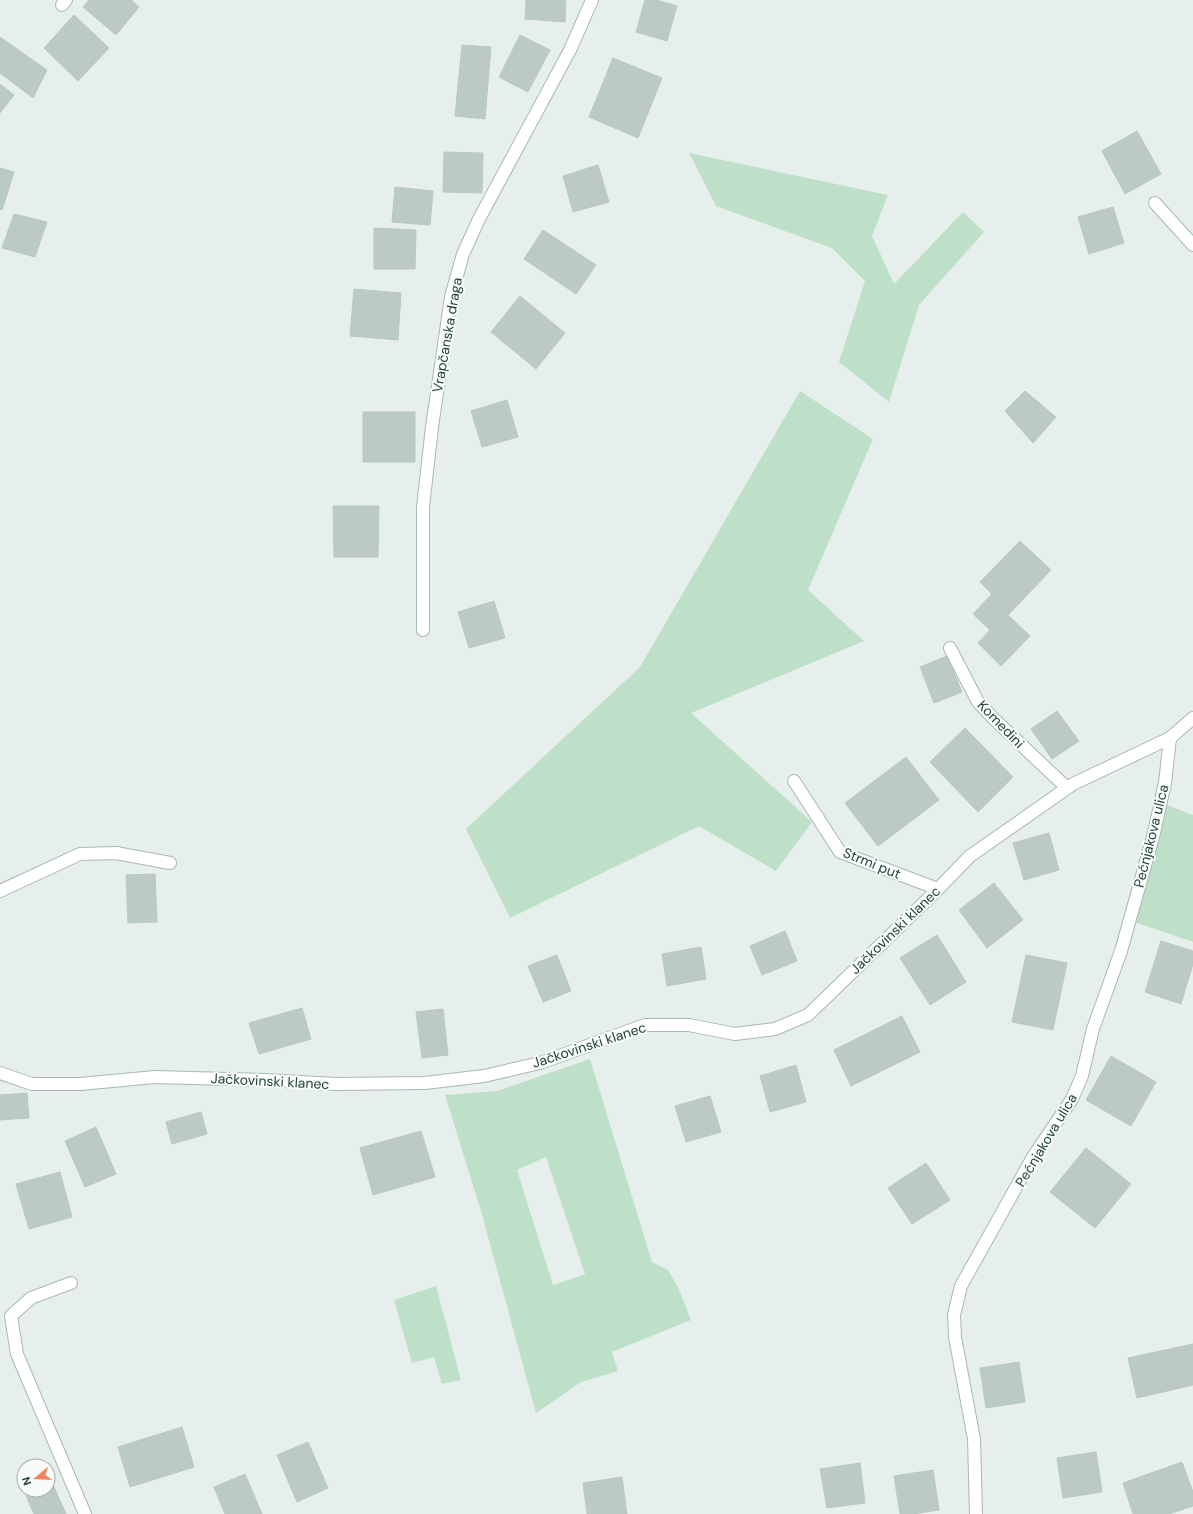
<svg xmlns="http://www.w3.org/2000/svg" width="1193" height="1514" viewBox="0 0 1193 1514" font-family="'DM Sans',sans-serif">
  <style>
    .green { fill: #bfe0c8; fill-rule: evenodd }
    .building { fill: #bbcac4; stroke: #b8c9c2 }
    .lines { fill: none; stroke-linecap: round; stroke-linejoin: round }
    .minor-casing { stroke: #a8b8b2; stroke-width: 14 }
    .minor { stroke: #fff; stroke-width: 12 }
    .labels { text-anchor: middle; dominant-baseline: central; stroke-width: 4; stroke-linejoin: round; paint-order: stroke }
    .street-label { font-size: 14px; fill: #24423a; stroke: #f7fbf9 }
  </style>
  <rect width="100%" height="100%" fill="#e6efeb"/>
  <g class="green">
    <polygon points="689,153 888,195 872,236 894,284 963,212 984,232 919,305 889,402 839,362 865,281 832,248 716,206"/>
    <polygon points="800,391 873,439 808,590 864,641 691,713 812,822 776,871 699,826 510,918 466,829 640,667"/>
    <polygon points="1167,805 1193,815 1193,942 1134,922"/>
    <path d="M590 1059 652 1262 668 1270 678 1287 691 1320 612 1352 618 1371 581 1382 536 1413 481 1211 445 1095 497 1091ZM546 1157 585 1274 553 1285 517 1170Z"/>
    <polygon points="436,1286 461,1380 442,1384 434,1357 412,1363 394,1300"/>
  </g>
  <g class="building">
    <polygon points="89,0 131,0 139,7 116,35 83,7"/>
    <polygon points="526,0 566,0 565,22 525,19"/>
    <polygon points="645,0 656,0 677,6 667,41 636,32"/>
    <polygon points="74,15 109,48 78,81 44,48"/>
    <polygon points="520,35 550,50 528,92 499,77"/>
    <polygon points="0,37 47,70 33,98 0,73"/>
    <polygon points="462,45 491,47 485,119 455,116"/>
    <polygon points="613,58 662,78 638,138 589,117"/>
    <polygon points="0,84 14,95 0,113"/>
    <polygon points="1137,131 1161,174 1125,194 1102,151"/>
    <polygon points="444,152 483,153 482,193 443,192"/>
    <polygon points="598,165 609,202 573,212 563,176"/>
    <polygon points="0,168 14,172 2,210 0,209"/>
    <polygon points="395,187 433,191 430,225 392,222"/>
    <polygon points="1113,207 1124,243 1089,254 1078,217"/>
    <polygon points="14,214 47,222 35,257 2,248"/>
    <polygon points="374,228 416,230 415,269 374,269"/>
    <polygon points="543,230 596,265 576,294 524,259"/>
    <polygon points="354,289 401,293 398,340 350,336"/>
    <polygon points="520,296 565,333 536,369 491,332"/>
    <polygon points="1025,391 1056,417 1033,443 1005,411"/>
    <polygon points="507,400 518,437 482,447 471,411"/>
    <rect x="363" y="412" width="52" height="50"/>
    <polygon points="333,506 379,506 378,557 334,557"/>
    <polygon points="1020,541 1051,570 1008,615 1030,636 1001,666 978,643 990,630 973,614 992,594 980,582"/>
    <polygon points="494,601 505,638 469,648 458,612"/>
    <polygon points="947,656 962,692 934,703 920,667"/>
    <polygon points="1057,711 1079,741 1052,759 1031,729"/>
    <polygon points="965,728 1013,777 978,812 930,762"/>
    <polygon points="906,757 939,800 878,846 845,803"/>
    <polygon points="1049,833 1059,870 1024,880 1013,843"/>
    <polygon points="155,874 157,922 128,923 126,875"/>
    <polygon points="994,883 1023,920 987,948 959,910"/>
    <polygon points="785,931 797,961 762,975 750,946"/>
    <polygon points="937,935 966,982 930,1005 900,958"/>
    <polygon points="1161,941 1193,951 1193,964 1181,1004 1145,992"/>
    <polygon points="701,947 706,979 667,986 662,954"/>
    <polygon points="557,955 571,991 543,1002 528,966"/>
    <polygon points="1026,955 1067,963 1053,1030 1012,1022"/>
    <polygon points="302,1008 311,1039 259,1054 249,1023"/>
    <polygon points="443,1009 448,1055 422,1058 416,1012"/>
    <polygon points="902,1016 920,1052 851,1086 834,1050"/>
    <polygon points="1111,1056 1156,1082 1131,1126 1086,1100"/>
    <polygon points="796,1065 806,1102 770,1112 760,1076"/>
    <polygon points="27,1093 29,1118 0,1120 0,1095"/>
    <polygon points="710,1096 721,1132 686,1142 675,1106"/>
    <polygon points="201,1112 207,1134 172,1144 166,1122"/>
    <polygon points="96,1127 116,1174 85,1187 65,1141"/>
    <polygon points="421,1131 435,1177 373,1195 360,1148"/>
    <polygon points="1086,1148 1131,1184 1095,1228 1050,1192"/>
    <polygon points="926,1163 950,1200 912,1224 888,1188"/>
    <polygon points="60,1172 72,1217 29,1229 16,1184"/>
    <polygon points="1193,1344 1193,1385 1137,1398 1128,1358"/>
    <polygon points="1019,1362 1025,1402 986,1408 980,1368"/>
    <polygon points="182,1427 194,1467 130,1487 118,1447"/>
    <polygon points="308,1442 328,1488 297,1502 277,1455"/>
    <polygon points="1096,1452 1102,1492 1063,1498 1057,1458"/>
    <polygon points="1182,1462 1193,1492 1193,1506 1169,1514 1133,1514 1123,1483"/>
    <polygon points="860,1463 865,1503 827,1508 820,1469"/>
    <polygon points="933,1470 939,1510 912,1514 900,1514 894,1476"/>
    <polygon points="245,1474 262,1514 225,1514 214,1487"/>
    <polygon points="622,1477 627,1514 587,1514 583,1483"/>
    <polygon points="51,1480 66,1514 34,1514 24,1491 27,1490 48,1490 48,1481"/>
  </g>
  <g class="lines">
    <defs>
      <g id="minor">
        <polyline points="62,5 66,0"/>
        <polyline points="1155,203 1193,245"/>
        <polyline points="423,630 423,507 432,427 451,297 463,254 479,219 570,50 592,0"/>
        <polyline points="950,648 978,702 993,718 1067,788"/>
        <polyline points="794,781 840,852 938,889"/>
        <polyline points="0,891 80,854 116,853 170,863"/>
        <polyline points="0,1073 32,1084 80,1084 155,1077 264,1080 336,1084 425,1083 484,1076 540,1063 645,1025 689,1025 735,1034 775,1029 808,1015 933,894 970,856 1073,784 1170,738 1193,718"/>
        <polyline points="71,1283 31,1298 11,1316 17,1354 85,1514"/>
        <polyline points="976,1514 974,1439 955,1337 954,1315 961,1286 1033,1157 1072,1099 1082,1076 1093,1029 1121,951 1153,837 1165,783 1170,738"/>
      </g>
    </defs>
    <use href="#minor" class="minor-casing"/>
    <use href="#minor" class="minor"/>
  </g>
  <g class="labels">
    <g class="street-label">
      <text transform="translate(447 335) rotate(-80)">Vrapčanska draga</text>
      <text transform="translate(1001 724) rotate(46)">Komedini</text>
      <text transform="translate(1151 836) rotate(-76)">Pećnjakova ulica</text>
      <text transform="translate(872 863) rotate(22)">Strmi put</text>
      <text transform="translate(895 930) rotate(-44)">Jačkovinski klanec</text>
      <text transform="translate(589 1045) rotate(-18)">Jačkovinski klanec</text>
      <text transform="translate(270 1081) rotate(3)">Jačkovinski klanec</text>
      <text transform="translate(1046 1140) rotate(-59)">Pećnjakova ulica</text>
    </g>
  </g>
  <g transform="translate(36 1478) rotate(252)"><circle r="19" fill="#f7fbf9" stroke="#a3b1ad"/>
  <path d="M0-3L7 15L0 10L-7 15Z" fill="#f4845f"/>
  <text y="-6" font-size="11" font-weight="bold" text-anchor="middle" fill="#24423a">N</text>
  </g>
</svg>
